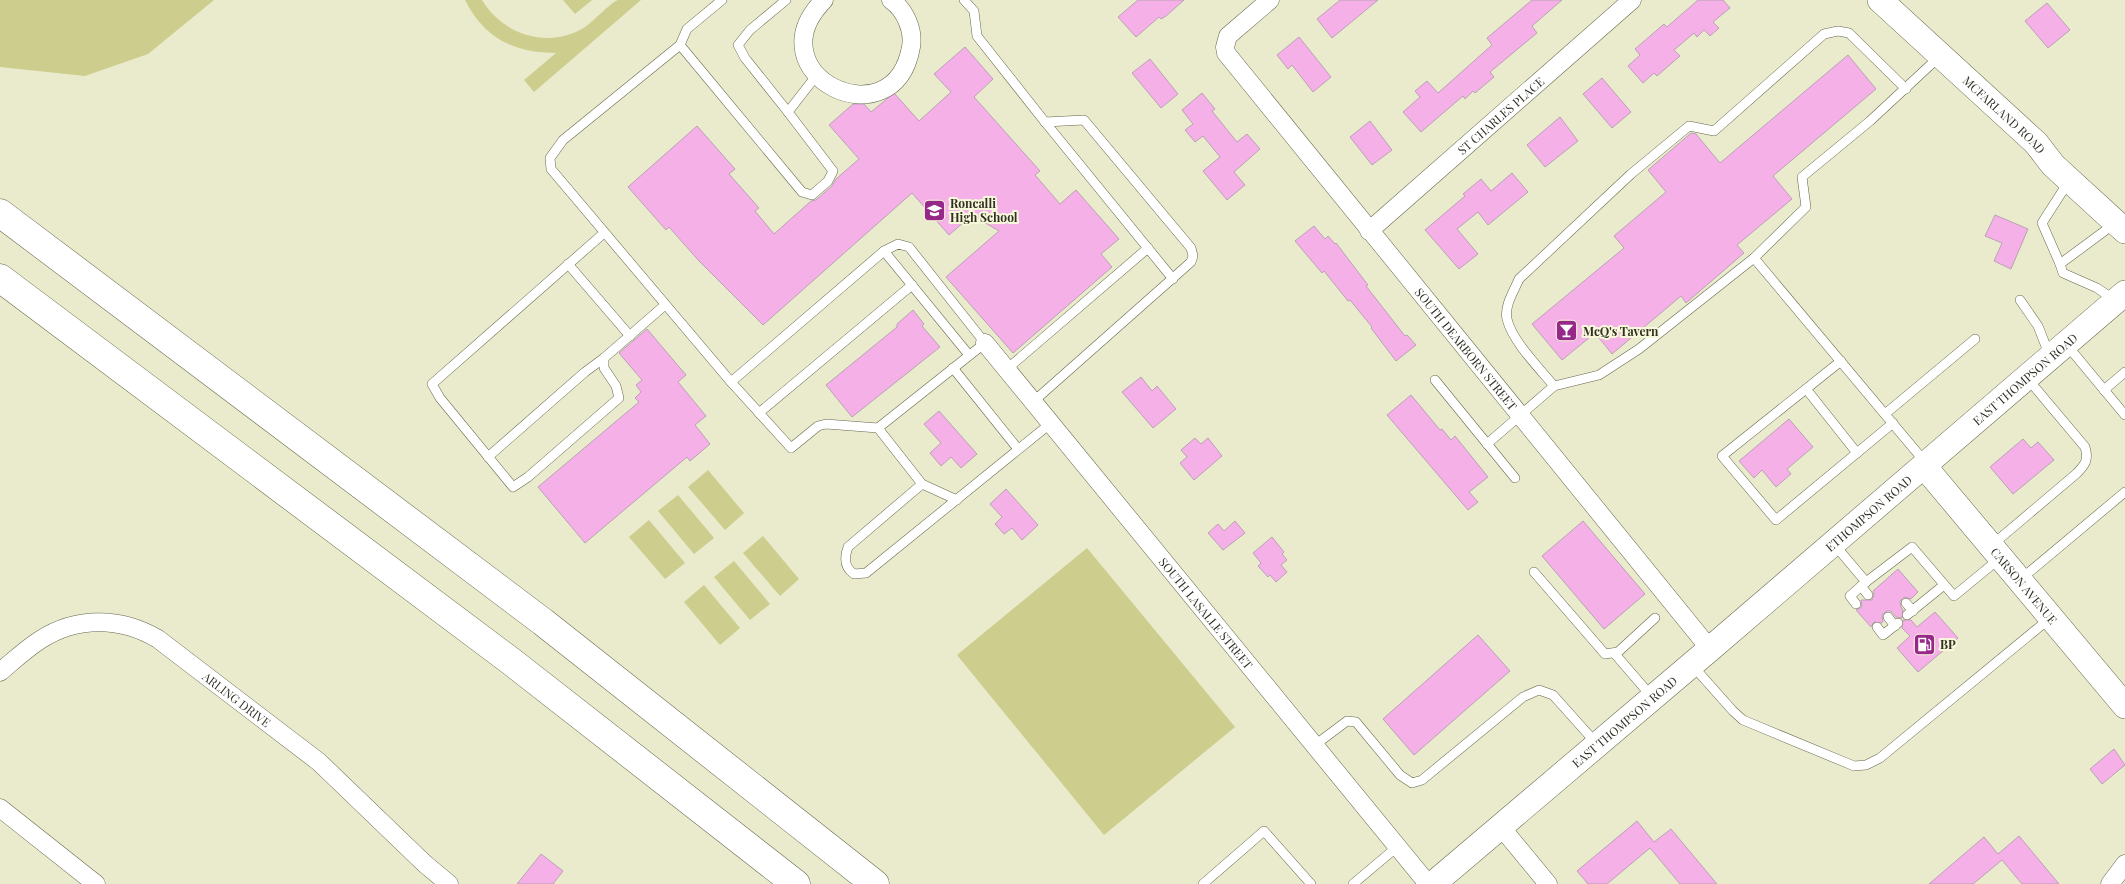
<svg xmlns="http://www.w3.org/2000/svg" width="2125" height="884" viewBox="0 0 2125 884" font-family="'Playfair Display',serif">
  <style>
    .green { fill: #cdcd8e }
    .building { fill: #f4b0e7; stroke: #baa1b5 }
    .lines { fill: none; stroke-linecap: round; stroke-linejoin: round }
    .lane-casing { stroke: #66674c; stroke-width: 10 }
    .street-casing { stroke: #66674c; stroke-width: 19 }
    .secondary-casing { stroke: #66674c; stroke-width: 26 }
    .highway-casing { stroke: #66674c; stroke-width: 29 }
    .lane { stroke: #fff; stroke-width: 9 }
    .street { stroke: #fff; stroke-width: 18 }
    .secondary { stroke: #fff; stroke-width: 25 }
    .highway { stroke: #fff; stroke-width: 28 }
    .labels { text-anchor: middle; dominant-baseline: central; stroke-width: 4; stroke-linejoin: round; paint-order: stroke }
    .street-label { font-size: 12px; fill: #303025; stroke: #f8f8da }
    .poi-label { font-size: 12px; font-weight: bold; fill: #303025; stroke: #f8f8da; text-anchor: start }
  </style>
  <rect width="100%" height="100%" fill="#eaebcd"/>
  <g class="green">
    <polygon points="0,0 214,0 148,54 85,76 0,67"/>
    <path d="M465 0H482C503 35 549 50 585 27 594 21 610 3 618 0 624 0 635 0 641 0L534 92 524 80 556 53C514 53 484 38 465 0Z"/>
    <polygon points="563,0 592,0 575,14"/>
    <polygon points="708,470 744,513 725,530 688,487"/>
    <polygon points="678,495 714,538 694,554 658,511"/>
    <polygon points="649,520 685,563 665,579 629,537"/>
    <polygon points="763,536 799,579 780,596 743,553"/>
    <polygon points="1087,548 1235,727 1104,835 957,655"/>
    <polygon points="734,561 770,604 750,620 714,577"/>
    <polygon points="704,585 740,628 720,645 684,602"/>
  </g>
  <g class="building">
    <polygon points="1138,0 1184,0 1166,16 1161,19 1159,17 1136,37 1118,17"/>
    <polygon points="1340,0 1378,0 1332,38 1317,19"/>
    <polygon points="1532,0 1562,0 1532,26 1537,33 1490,72 1494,77 1475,93 1473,91 1465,99 1463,96 1421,132 1403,112 1420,97 1415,91 1427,81 1438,93 1492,45 1487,38"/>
    <polygon points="1698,0 1723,0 1730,8 1713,22 1719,28 1710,36 1704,30 1697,37 1694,33 1674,50 1680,56 1657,76 1654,73 1643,83 1628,66 1640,55 1635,49 1664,24 1667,27"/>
    <polygon points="2047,3 2070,30 2048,48 2025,21"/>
    <polygon points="1299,37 1331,77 1313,92 1292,65 1288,69 1277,55"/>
    <polygon points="965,47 993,79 974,97 1040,171 1035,175 1060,204 1076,190 1119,239 1101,254 1112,267 1013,353 946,277 999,231 972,215 949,235 912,193 763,325 699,261 669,227 666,230 628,187 697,126 735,169 729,174 759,208 755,211 774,234 811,201 816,200 832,186 836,179 859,159 829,125 853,104 864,104 871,112 894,93 919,121 951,92 934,74"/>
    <polygon points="1848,55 1876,89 1773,176 1792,199 1737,245 1744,253 1686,303 1681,296 1612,354 1595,333 1562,360 1532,324 1624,248 1614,236 1666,192 1648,170 1691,133 1696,134 1720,163"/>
    <polygon points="1150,59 1178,94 1161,108 1132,73"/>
    <polygon points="1602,78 1631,112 1612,128 1583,94"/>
    <polygon points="1202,93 1215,109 1212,111 1237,142 1247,134 1260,149 1234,172 1245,185 1227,200 1203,171 1220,157 1203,136 1195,142 1185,130 1193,124 1182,110"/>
    <polygon points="1560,117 1578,141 1545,167 1527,145"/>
    <polygon points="1370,121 1392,150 1372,165 1350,137"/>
    <polygon points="1512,173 1528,192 1488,225 1478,212 1457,229 1478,254 1459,269 1425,230 1465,196 1463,194 1481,179 1491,191"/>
    <polygon points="1995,215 2028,229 2011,269 1994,261 2002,243 1985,236"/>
    <polygon points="1314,226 1325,239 1328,236 1335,244 1336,243 1368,285 1366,286 1405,336 1407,335 1416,345 1396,361 1371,328 1372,327 1350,300 1348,301 1324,271 1322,273 1295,241"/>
    <polygon points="913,310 924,324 922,326 940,347 852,417 826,385 897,327 897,324"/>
    <polygon points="647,329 686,375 678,382 706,416 695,425 710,444 690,461 687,457 585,543 538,487 639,402 635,398 641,392 636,385 642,380 619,353"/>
    <polygon points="1141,377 1152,391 1157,386 1176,409 1153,428 1122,392"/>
    <polygon points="1411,395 1440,430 1442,429 1451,440 1455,436 1488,477 1469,492 1478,502 1468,510 1387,415"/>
    <polygon points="939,411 977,454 961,468 951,457 941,466 930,453 941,443 924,424"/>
    <polygon points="1789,419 1813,447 1787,469 1791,474 1776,487 1762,470 1754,478 1739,461"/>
    <polygon points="1195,438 1201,444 1208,438 1222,456 1194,480 1180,463 1187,457 1181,450"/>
    <polygon points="2023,439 2031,448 2038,442 2054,460 2013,494 1990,467"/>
    <polygon points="1006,489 1038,525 1022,540 1012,528 1004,534 995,524 1002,517 990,504"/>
    <polygon points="1235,521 1245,533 1223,550 1208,533 1218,524 1224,531"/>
    <polygon points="1583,521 1645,594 1604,629 1542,556"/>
    <polygon points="1272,537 1284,552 1282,554 1287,560 1281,565 1287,572 1276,582 1270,575 1268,577 1258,566 1261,563 1253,553"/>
    <polygon points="1898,569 1918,592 1911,599 1905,597 1900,601 1901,607 1903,610 1902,618 1896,617 1891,611 1887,611 1882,615 1883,621 1882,623 1874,622 1871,627 1856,610 1862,607 1861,600 1872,600 1874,595 1873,591"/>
    <polygon points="1935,612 1958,638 1918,672 1897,648 1910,636 1902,628 1903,620 1911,620 1917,627"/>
    <polygon points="1478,635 1510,671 1414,755 1383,719"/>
    <polygon points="2114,749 2125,765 2102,784 2090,769"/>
    <polygon points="1637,821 1654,842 1671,829 1717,884 1680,884 1650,848 1607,884 1588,884 1577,871"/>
    <polygon points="2019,836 2059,884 2022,884 2002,860 1973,884 1929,884 1984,837 1998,854"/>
    <polygon points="541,854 563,871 553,884 517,884"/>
  </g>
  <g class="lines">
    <defs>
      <g id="lane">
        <polyline points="722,0 687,29 680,45 802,192 812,195 828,181 833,171 788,112 816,76"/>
        <polyline points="786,0 750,30 738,45 745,58 788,112"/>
        <polyline points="964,0 974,11 977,36 1045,122 1173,279"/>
        <polyline points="680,45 563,140 550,158 551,169 731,382 791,448 818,426 826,424 878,428"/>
        <polyline points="604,233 432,384 440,398 513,487 528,477 619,398 616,386 604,368 604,358 665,305"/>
        <polyline points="884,251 969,355"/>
        <polyline points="1754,258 1925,462"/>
        <polyline points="568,264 630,336"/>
        <polyline points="2060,264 2042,223 2069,181"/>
        <polyline points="2113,299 2097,288 2063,273 2060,264 2114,224"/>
        <polyline points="2020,300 2038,326 2049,354"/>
        <polyline points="2066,344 2125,415"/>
        <polyline points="1841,361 1722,456 1776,520 1893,423"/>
        <polyline points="953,368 1018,449"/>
        <polyline points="1007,369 1148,248"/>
        <polyline points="1435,380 1515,478"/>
        <polyline points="731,382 884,251 898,244 909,247 985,343 878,428 922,484 957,500"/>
        <path d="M1554 386C1540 369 1512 341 1507 319 1504 306 1514 291 1519 279L1631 174 1689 126 1714 131 1824 34 1838 31 1849 33 1906 89"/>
        <polyline points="1807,390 1857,453"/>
        <polyline points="2104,390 2125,372"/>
        <polyline points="1034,401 1191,262 1193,256 1191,248 1084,120 1045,122"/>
        <polyline points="759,413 912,285"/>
        <polyline points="1885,414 1975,339"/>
        <polyline points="1487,444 1554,386 1599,375 1639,349 1754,258 1806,207 1802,177 1870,121 1940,56"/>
        <polyline points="488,457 585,372 604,358"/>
        <path d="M922 484 848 547C844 558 844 567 854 574L866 573 1051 423"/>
        <polyline points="1834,544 1866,582 1912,547 1954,596 1999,559"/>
        <path d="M1992 545 2076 474C2085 465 2089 460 2085 447L2027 378"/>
        <polyline points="1534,572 1605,654 1618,652 1655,618"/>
        <polyline points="2021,579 2125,492"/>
        <polyline points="1861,586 1868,595"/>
        <polyline points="1906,603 1913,611"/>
        <polyline points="1856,604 1850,596 1866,582"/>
        <polyline points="1907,615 1944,585"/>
        <polyline points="1888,617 1895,626"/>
        <polyline points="1877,627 1883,635 1898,623"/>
        <polyline points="1615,654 1652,697"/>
        <polyline points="1692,665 1733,711 1743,720 1854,766 1866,765 1880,758 2049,619"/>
        <polyline points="1315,745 1347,721 1356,722 1400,775 1412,783 1422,780 1523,697 1539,690 1553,695 1596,743"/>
        <polyline points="1203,884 1264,831 1311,884"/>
        <polyline points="1353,884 1397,847"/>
      </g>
      <g id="street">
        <path d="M824 0C751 74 894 144 911 47 914 30 905 10 891 0"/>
        <path id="s1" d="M1270 0 1228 36 1225 47 1226 53 1710 649"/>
        <path id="s2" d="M1369 231 1632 0"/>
        <path id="s3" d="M985 343 1428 884"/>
        <path id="s4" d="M0 672C13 661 26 649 40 640 77 616 121 617 158 639L319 762 425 864 449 884"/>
        <polyline points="0,808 96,884"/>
        <polyline points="1501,827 1548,884"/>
        <polyline points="2110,884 2125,864"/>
      </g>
      <g id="secondary">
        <path id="s5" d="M1880 0 2036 143 2053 165 2125 231"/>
        <path id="s6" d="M1924 466 2125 706"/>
        <path id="s7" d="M1433 884 1710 649 2125 293"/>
      </g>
      <g id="highway">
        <polyline points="0,213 543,622 875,884"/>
        <polyline points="0,278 512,662 796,884"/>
      </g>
    </defs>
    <use href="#lane" class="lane-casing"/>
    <use href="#street" class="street-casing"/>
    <use href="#secondary" class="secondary-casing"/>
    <use href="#highway" class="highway-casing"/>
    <use href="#lane" class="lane"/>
    <use href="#street" class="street"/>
    <use href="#secondary" class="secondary"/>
    <use href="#highway" class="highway"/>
  </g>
  <defs>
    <symbol id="school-square" viewBox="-11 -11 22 22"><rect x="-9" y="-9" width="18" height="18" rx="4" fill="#962889" stroke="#f8f8da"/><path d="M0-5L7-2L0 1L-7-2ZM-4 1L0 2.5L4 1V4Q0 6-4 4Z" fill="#fff"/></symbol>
    <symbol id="bar-square" viewBox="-11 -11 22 22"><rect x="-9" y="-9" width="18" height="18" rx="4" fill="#962889" stroke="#f8f8da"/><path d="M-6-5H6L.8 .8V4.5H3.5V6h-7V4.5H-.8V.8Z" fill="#fff"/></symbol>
    <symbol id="fuel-square" viewBox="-11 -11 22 22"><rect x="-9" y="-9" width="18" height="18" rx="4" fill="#962889" stroke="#f8f8da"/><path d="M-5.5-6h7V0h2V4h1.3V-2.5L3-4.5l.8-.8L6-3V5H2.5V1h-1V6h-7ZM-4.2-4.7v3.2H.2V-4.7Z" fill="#fff"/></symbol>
  </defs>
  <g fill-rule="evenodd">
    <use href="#school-square" x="922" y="198" width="25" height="25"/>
    <use href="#bar-square" x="1554" y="318" width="25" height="25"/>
    <use href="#fuel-square" x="1912" y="632" width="25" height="25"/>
  </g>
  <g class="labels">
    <g class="street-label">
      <text stroke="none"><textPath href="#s2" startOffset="175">ST CHARLES PLACE</textPath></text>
      <text stroke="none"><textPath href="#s5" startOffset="169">MCFARLAND ROAD</textPath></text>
      <text stroke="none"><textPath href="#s1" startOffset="454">SOUTH DEARBORN STREET</textPath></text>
      <text stroke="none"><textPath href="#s7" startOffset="778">EAST THOMPSON ROAD</textPath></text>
      <text stroke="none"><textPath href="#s7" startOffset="572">ETHOMPSON ROAD</textPath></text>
      <text stroke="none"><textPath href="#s6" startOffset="156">CARSON AVENUE</textPath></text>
      <text stroke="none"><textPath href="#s3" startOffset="349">SOUTH LASALLE STREET</textPath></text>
      <text stroke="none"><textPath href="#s4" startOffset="275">ARLING DRIVE</textPath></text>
      <text stroke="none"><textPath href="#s7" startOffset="251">EAST THOMPSON ROAD</textPath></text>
    </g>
    <g class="poi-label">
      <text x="950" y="203">Roncalli<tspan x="950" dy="14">High School</tspan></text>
      <text x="1583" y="331">McQ's Tavern</text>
      <text x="1940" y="644">BP</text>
    </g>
  </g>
</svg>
